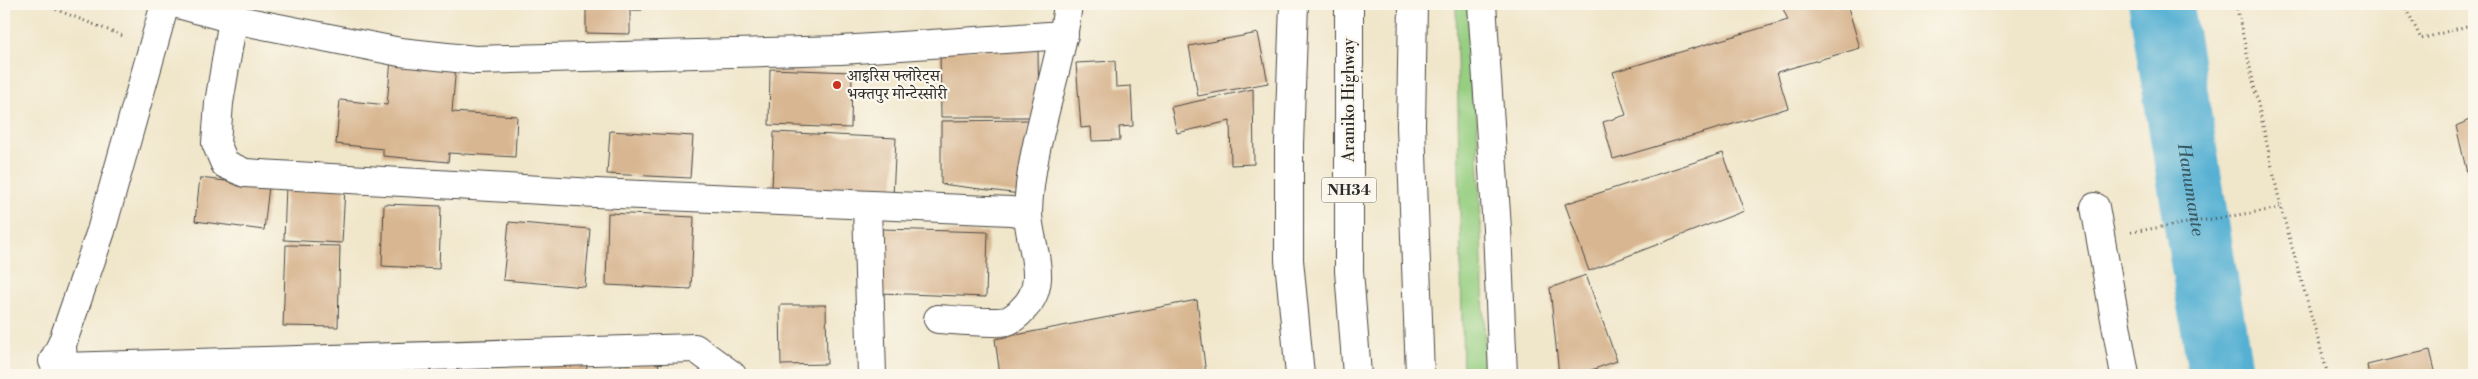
<svg xmlns="http://www.w3.org/2000/svg" width="2478" height="379" viewBox="0 0 2478 379" font-family="'Libre Bodoni','Noto Serif Devanagari',serif">
  <style>
    .green { fill: #97cf82; stroke: #617d56 }
    .lines { fill: none; stroke-linecap: round; stroke-linejoin: round }
    .river { stroke: #55b0d3; stroke-width: 65 }
    .building { fill: #d8b691 }
    .minor-casing { stroke: #494743; stroke-width: 30 }
    .trunk-casing { stroke: #494743; stroke-width: 30 }
    .path { stroke: #494743; stroke-width: 3; stroke-dasharray: 1 4; stroke-linecap: butt }
    .minor { stroke: #fff; stroke-width: 28 }
    .trunk { stroke: #fff; stroke-width: 28 }
    .poi-dot { fill: #c8321e; stroke: #fbf7ec; stroke-width: 2 }
    .labels { text-anchor: middle; dominant-baseline: central; stroke-width: 4.5; stroke-linejoin: round; paint-order: stroke }
    .shield { fill: #fbf7ec; stroke: #696865; stroke-width: 1 }
    .shield-label { font-size: 15px; font-weight: bold; fill: #2b2b2b }
    .poi-label { font-size: 16px; fill: #2b2b2b; stroke: #fbf7ec; text-anchor: start }
    .street-label { font-size: 16px; fill: #2b2b2b; stroke: #fbf7ec }
    .water-label { font-size: 18px; font-style: italic; fill: #3a5a66; stroke: #fbf7ec }
  </style>
  <rect width="100%" height="100%" fill="#fbf7ec"/>
  <filter id="ink" filterUnits="userSpaceOnUse"><feTurbulence type="fractalNoise" baseFrequency=".02" numOctaves="2"/><feDisplacementMap in="SourceGraphic" scale="10" xChannelSelector="R" yChannelSelector="G"/><feConvolveMatrix kernelMatrix="1 2 1 2 8 2 1 2 1" color-interpolation-filters="sRGB"/></filter>
  <filter id="wash" filterUnits="userSpaceOnUse"><feTurbulence type="fractalNoise" baseFrequency=".0096" numOctaves="4" result="noise"/><feDisplacementMap in="SourceGraphic" scale="20" xChannelSelector="R" yChannelSelector="G"/><feGaussianBlur stdDeviation="1.12" result="paint"/><feColorMatrix in="noise" values="0 0 0 0 0 0 0 0 0 0 0 0 0 0 0 0 0 1.4 0 .05"/><feComposite in="paint" operator="in"/></filter>
  <g filter="url(#wash)">
    <rect width="100%" height="100%" fill="#f0e6ca"/>
    <polygon class="green" points="1456,4 1467,4 1471,92 1477,118 1486,375 1463,375"/>
    <g class="lines">
      <path class="river" id="s1" d="M2161 4 2221 375"/>
    </g>
    <g id="blocks">
      <g class="building">
        <polygon points="586,4 642,4 642,10 630,10 630,34 586,33"/>
        <polygon points="1781,4 1832,4 1833,7 1847,4 1860,48 1777,72 1788,108 1613,159 1603,122 1626,115 1613,72 1788,20"/>
        <polygon points="1258,33 1268,83 1198,96 1189,46"/>
        <polygon points="1038,49 1039,117 941,117 940,50"/>
        <polygon points="391,59 456,65 452,112 517,116 515,157 449,153 448,162 383,156 383,149 336,144 340,100 387,105"/>
        <polygon points="1115,61 1116,87 1131,86 1133,126 1119,127 1120,140 1092,141 1091,127 1081,128 1076,63"/>
        <polygon points="770,69 852,72 851,128 769,125"/>
        <polygon points="1253,89 1254,164 1231,165 1230,121 1177,133 1171,107"/>
        <polygon points="2474,118 2474,171 2467,173 2456,126"/>
        <polygon points="1029,120 1020,194 941,184 941,121"/>
        <polygon points="610,131 693,136 690,178 607,174"/>
        <polygon points="774,132 896,138 893,196 772,190"/>
        <polygon points="1723,153 1744,211 1589,271 1565,204"/>
        <polygon points="200,178 269,186 264,230 195,221"/>
        <polygon points="286,185 345,188 342,243 284,240"/>
        <polygon points="384,204 441,206 439,269 382,266"/>
        <polygon points="608,213 694,217 691,289 606,285"/>
        <polygon points="509,222 590,229 585,287 503,280"/>
        <polygon points="882,229 988,232 986,297 880,293"/>
        <polygon points="286,245 340,246 338,327 283,326"/>
        <polygon points="1586,275 1617,361 1577,375 1559,375 1550,288"/>
        <polygon points="1197,300 1206,375 1000,375 995,339"/>
        <polygon points="780,305 826,305 827,364 781,365"/>
        <polygon points="2430,350 2436,375 2369,375 2367,365"/>
        <polygon points="586,356 587,375 541,375 540,359"/>
        <polygon points="658,361 660,375 622,375 621,364"/>
      </g>
    </g>
  </g>
  <g filter="url(#ink)">
    <use href="#blocks" fill-opacity="0" stroke="#494743" stroke-width="1"/>
    <g class="lines">
      <defs>
        <g id="minor">
          <polyline points="178,4 233,19 400,52 475,60 841,50 1064,35"/>
          <polyline points="1294,4 1289,144 1289,260 1300,375"/>
          <polyline points="1482,4 1497,229 1503,375"/>
          <polyline points="233,19 219,103 216,143 225,164 245,173 595,193 1011,211 1028,214"/>
          <polyline points="867,206 872,375"/>
          <polyline points="2095,207 2125,375"/>
          <path d="M938 319C954 320 994 324 1007 321 1011 320 1019 314 1022 310 1052 283 1028 244 1028 212 1030 142 1060 74 1068 4"/>
          <polyline points="62,344 63,367 695,348 732,375"/>
          <polyline points="53,361 62,344 101,231 165,4"/>
        </g>
        <g id="trunk">
          <polyline points="1349,4 1349,271 1357,375"/>
          <polyline points="1413,4 1411,126 1420,375"/>
        </g>
      </defs>
      <use href="#minor" class="minor-casing"/>
      <use href="#trunk" class="trunk-casing"/>
      <g class="path">
        <polyline points="42,4 123,36"/>
        <polyline points="2236,4 2281,208 2328,375"/>
        <polyline points="2404,4 2421,39 2470,25"/>
        <polyline points="2131,232 2281,208"/>
      </g>
      <use href="#minor" class="minor"/>
      <use href="#trunk" class="trunk"/>
    </g>
  </g>
  <circle class="poi-dot" cx="837" cy="85" r="5"/>
  <g class="labels">
    <rect class="shield" x="1321.5" y="177.5" width="55" height="25" rx="4"/>
    <g class="shield-label">
      <text x="1349" y="190">NH34</text>
    </g>
    <g class="poi-label">
      <text x="847" y="76">आइरिस फ्लोरेट्स<tspan x="847" dy="18">भक्तपुर मोन्टेस्सोरी</tspan></text>
    </g>
    <g class="street-label">
      <text transform="translate(1349 100) rotate(-90)">Araniko Highway</text>
    </g>
    <g class="water-label">
      <text stroke="none"><textPath href="#s1" startOffset="188">Hanumante</textPath></text>
    </g>
  </g>
  <rect width="2478" height="379" fill="none" stroke="#fbf7ec" stroke-width="20"/>
</svg>
